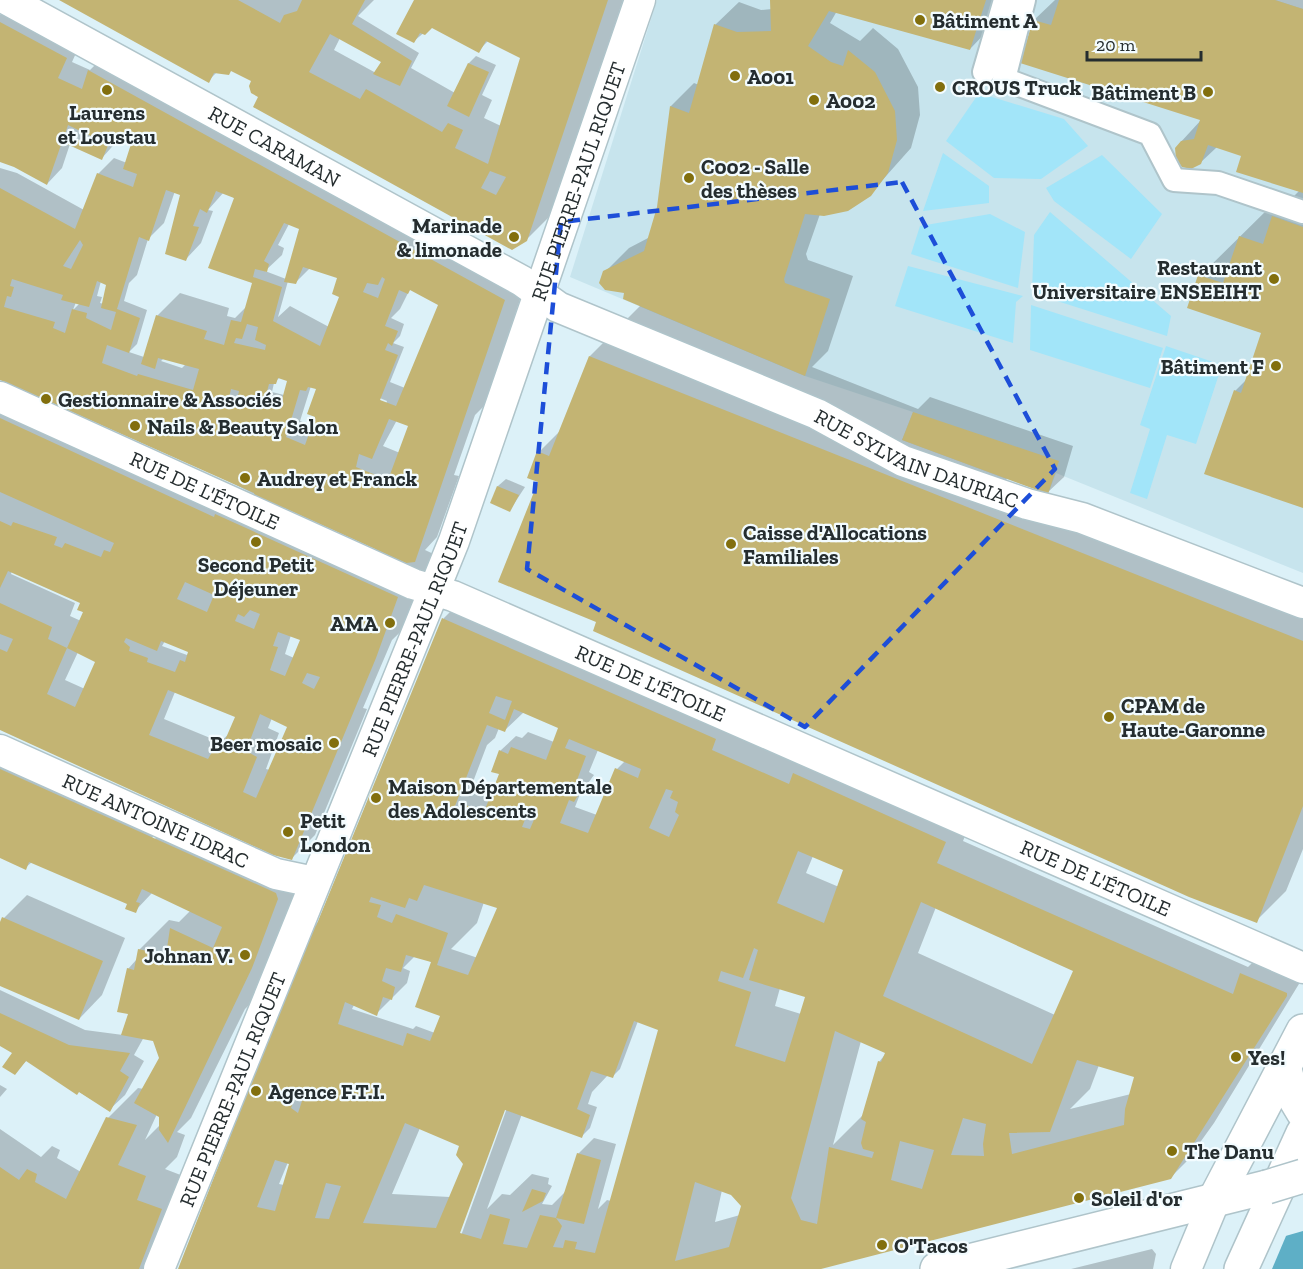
<svg xmlns="http://www.w3.org/2000/svg" width="1303" height="1269" viewBox="0 0 1303 1269" font-family="'Zilla Slab',serif">
  <style>
    .built { fill: #c7e4ed }
    .green { fill: #a2e5f9 }
    .water { fill: #5eafc6 }
    .pier { fill: #dcf1f8 }
    .shadow { fill: #0003; fill-rule: evenodd }
    .building { fill: #c3b473; fill-rule: evenodd }
    .lines { fill: none; stroke-linecap: round; stroke-linejoin: round }
    .pedestrian-casing { stroke: #afc4ca; stroke-width: 26 }
    .minor-casing { stroke: #afc4ca; stroke-width: 33 }
    .secondary-casing { stroke: #afc4ca; stroke-width: 36 }
    .primary-casing { stroke: #afc4ca; stroke-width: 36 }
    .pedestrian { stroke: #fff; stroke-width: 22 }
    .minor { stroke: #fff; stroke-width: 30 }
    .secondary { stroke: #fff; stroke-width: 33 }
    .primary { stroke: #fff; stroke-width: 33 }
    .primary-bridge-casing { stroke: #afc4ca; stroke-width: 36; stroke-linecap: butt }
    .primary-bridge { stroke: #fff; stroke-width: 33 }
    .marked { fill: none; stroke: #1d4ed8; stroke-width: 4.5; stroke-dasharray: 12 8; stroke-linejoin: round }
    .poi-dot { fill: #826f0e; stroke: #f3fcff; stroke-width: 2 }
    .labels { text-anchor: middle; dominant-baseline: central; stroke-width: 4.5; stroke-linejoin: round; paint-order: stroke }
    .poi-label { font-size: 21px; font-weight: bold; fill: #252d2f; stroke: #f3fcff; text-anchor: start }
    .street-label { font-size: 21px; fill: #252d2f; stroke: #f3fcff }
  </style>
  <rect width="100%" height="100%" fill="#dcf1f8"/>
  <polygon class="built" points="657,0 1275,0 1303,9 1303,573 1056,473 1048,494 902,440 913,412 805,376 570,277"/>
  <g class="green">
    <polygon points="979,93 1064,119 1088,146 1041,179 994,178 946,141"/>
    <polygon points="943,153 989,186 989,203 923,211"/>
    <polygon points="1102,155 1162,214 1131,259 1054,201 1046,188"/>
    <polygon points="1050,212 1171,316 1167,336 1032,293 1034,235"/>
    <polygon points="990,214 1025,232 1018,288 911,254 920,226"/>
    <polygon points="908,266 1023,296 1016,302 1013,343 895,306"/>
    <polygon points="1031,305 1163,348 1150,388 1030,350"/>
    <polygon points="1166,346 1222,365 1196,444 1167,435 1147,499 1130,493 1150,429 1140,425"/>
  </g>
  <polygon class="water" points="1303,1196 1303,1269 1272,1269"/>
  <polygon class="pier" points="1303,1193 1303,1231 1282,1237 1300,1195"/>
  <g class="shadow">
    <path d="M62 0H374L358 16 419 53 411 68 455 93 469 63 476 56 496 65 482 95 492 100 484 118 501 126 522 57 488 41 478 51 432 26 414 41 416 0H623L594 87 598 88 573 159 567 166 550 216 526 240 263 91 253 80 232 69 217 72 208 81ZM340 38 383 61 376 73 334 50Z"/>
    <polygon points="772,0 1001,0 993,25 970,49 837,11 830,23 860,41 873,28 898,49 918,87 920,115 911,148 870,194 820,214 806,254 808,260 853,276 828,351 812,367 918,409 930,397 1073,446 1064,477 1048,492 1007,477 1006,481 1303,600 1303,849 1286,891 1256,921 598,621 540,481 529,477 539,452 561,430 590,356 641,305 605,272 629,248 650,237 659,207 671,106 694,83 699,85 715,25 739,2 761,10 772,9"/>
    <polygon points="1055,0 1303,0 1303,506 1235,391 1247,379 1263,333 1200,276 1281,196 1291,199 1300,190 1243,155 1217,147 1200,163 1179,144 1202,119 1034,20"/>
    <path d="M7 8 81 42 72 62 90 70 105 55 528 276 484 406 475 415 454 475 459 476 437 537 425 550 438 556 417 616 392 640 363 708 367 709 315 835 292 858 0 729V396L366 560 377 548 284 506 282 508 196 465 0 378V168L17 173 84 210 98 174 114 158 127 163 133 143 119 139 102 158 70 144 62 168 47 184 14 165 0 161V15ZM175 191 182 194 186 259 201 243 213 211 208 210 224 192 236 199 254 282 246 307 235 318 227 316 229 308 180 293 157 316 144 357 129 352 137 344 147 310 124 301 129 283 137 275 148 239 164 223ZM289 224 301 228 286 279 265 271 282 255 284 248 278 245ZM310 268 339 277 341 296 329 327 290 306 278 317 288 281 295 283ZM101 281 107 284 104 304 100 303 102 297 97 296ZM410 289 440 304 405 388 390 382 404 347 393 343 400 336 404 324 391 318 400 309ZM76 302 80 303 73 310ZM164 358 186 364 182 368 161 361ZM280 377 289 380 284 395 272 392 274 383ZM311 386 317 389 316 416 313 426 300 421ZM370 394 387 401 386 404ZM397 420H412L400 453 383 446ZM12 571 81 602 79 609 84 613 81 621 70 616 75 603 11 574ZM291 635 302 639 294 658 285 654ZM165 641 190 651 187 655 162 646ZM78 652 97 661 85 689 65 680ZM175 692 240 710 230 733 220 742 164 719ZM272 718 289 726 270 770 266 769 279 733 268 728Z"/>
    <polygon points="506,479 525,487 510,510 492,503 498,486"/>
    <path d="M467 595 975 812 963 841 1248 967 1257 958 1302 979 1214 1123 1186 1162 1170 1178 814 1269H449L507 1108H504L446 1269H179L314 926 320 920 444 618ZM524 712 560 727 554 742 528 732 522 738 516 736 500 751 501 774 493 794 480 789 472 796 468 795 487 745 495 738 499 728 505 730ZM598 750 625 761 617 769 597 815 575 807 580 794 594 775 589 772ZM813 856 845 869 839 887 806 873ZM502 901 478 958 451 949 477 923 484 902ZM936 907 1075 970 1055 1015 918 953ZM415 956 432 962 442 1015 435 1033 416 1026 413 1029 352 1009 354 1005 376 1014 407 983 410 971 403 968ZM780 988 808 992 801 1014 775 1006ZM638 1021 660 1029 611 1201 607 1200 598 1209 616 1144 594 1138 578 1154 566 1191 552 1205 542 1204 552 1186 548 1184 549 1178 532 1174 510 1195 502 1194 487 1209 522 1114 582 1136 590 1128 597 1107 588 1104 592 1092 608 1075 612 1077 620 1069ZM861 1041 887 1052 879 1062 864 1114 833 1145ZM1099 1065 1136 1076 1131 1094 1070 1109 1090 1089ZM420 1128 461 1146 465 1164 450 1197 392 1194ZM288 1162 291 1163 284 1185 279 1184ZM722 1190 731 1194 743 1205 740 1215 715 1222Z"/>
    <path d="M0 736 301 875 278 936 281 938 252 1002 245 1009 191 1118 177 1132 185 1135 177 1157 165 1169 191 1179 150 1269H0V1129L41 1157 52 1146 60 1150 57 1158 81 1172 108 1118 138 1088 144 1089 160 1058 154 1039 144 1037 134 1055 144 1061 125 1095 109 1110 27 1060 14 1073V1052L0 1044V990L85 1030 123 1035 130 1013 128 969 137 959 139 950 169 920 179 922 191 910 152 893 135 911 129 903 32 862 25 868 0 857ZM155 831 158 832 140 876H137ZM157 1114 161 1116V1124L145 1140Z"/>
    <polygon points="27,895 125,938 102,995 79,1019 0,984 0,926 4,918"/>
    <polygon points="0,1085 7,1089 0,1097"/>
    <polygon points="1152,1249 1156,1254 1153,1269 1071,1269"/>
  </g>
  <g class="building">
    <path d="M59 0H238L280 23 284 15 297 11 302 0H365L352 24 412 61 400 86 373 74 381 62 330 34 309 72 360 99 366 89 442 132 448 123 463 130 455 148 488 164 520 58 486 41 479 53 432 28 425 35 420 33 414 43 396 34 414 0H608L527 241 512 250 253 107 258 97 251 93 249 86 251 81 231 71 229 75 214 73 209 83ZM490 171 506 177 496 195 481 188Z"/>
    <polygon points="770,0 986,0 970,50 829,11 808,46 831,62 843,66 848,50 875,72 895,111 897,140 888,173 871,196 848,211 824,216 805,214 784,279 785,283 830,299 805,376 623,299 624,293 605,290 599,283 603,271 644,251 657,207 670,106 689,113 714,24 737,32 771,31"/>
    <polygon points="1059,0 1275,0 1303,9 1303,193 1236,172 1241,156 1208,145 1201,164 1191,169 1182,167 1176,159 1175,148 1181,141 1194,139 1200,120 1020,63 1033,20 1051,25"/>
    <path d="M0 22 67 58 58 78 82 89 88 70 505 300 415 562 406 563 284 508 283 510 255 497 254 493 0 380V188L75 229 97 173 133 187 137 174 123 169 131 144 111 138 102 160 62 142 47 185 14 167 0 162ZM68 125 95 138 92 146 65 134ZM166 190 180 195 165 254 186 261 199 227 193 226 200 209 207 213 216 191 234 198 208 268 252 283 241 322 231 320 224 345 204 339 207 331 156 315 141 364 155 369 158 358 199 369 193 390 138 374 137 376 102 363 107 345 129 353 140 318 117 309 139 237 149 241ZM284 223 299 229 284 282 296 284 303 267 337 278 332 294 339 297 320 346 273 321 282 287 253 277 255 269 267 272 269 264 264 261ZM80 240 83 245 71 269 63 266ZM382 277 385 279 378 298 363 292 367 283 378 285ZM12 279 63 295 61 300 89 307 97 281 106 285 101 308 116 312 111 330 86 318 87 313 72 309 65 333 53 328 55 322 4 307 7 296 11 297 14 287 10 286ZM399 290 408 294 410 290 438 305 396 406 380 400 398 355 385 350 388 343 392 346 398 331 385 326ZM247 324 258 327 255 340 266 345 265 350 234 343 236 338 242 339ZM278 378 287 381 281 403 265 399 269 384H276ZM308 387 316 389 307 414 315 417 305 445 286 437 300 390 306 391ZM231 389 239 391 236 406 228 403ZM389 419 408 426 388 480 356 467 359 454 372 459Z"/>
    <polygon points="468,63 489,72 469,117 447,106"/>
    <polygon points="1272,216 1303,227 1303,508 1204,474 1234,390 1241,393 1261,333 1187,308 1198,275 1223,283 1239,236 1263,244"/>
    <polygon points="589,356 1303,641 1303,806 1257,923 1189,897 593,631 596,622 498,582 538,482 527,478 537,451 549,456"/>
    <polygon points="913,412 1059,461 1048,494 902,440"/>
    <path d="M0 418 214 517 215 514 398 597 376 658 292 860 273 855 0 730V649L7 652 13 639 0 634V603L52 627 48 639 67 648 47 694 75 707 95 662 67 648 83 612 77 610 80 603 8 571 0 588V521L11 526 13 522 57 537 54 545 62 548 65 543 101 557 104 550 110 552 114 543 0 492ZM185 582 214 595 207 612 177 599ZM250 610 260 614 254 629 235 621 238 614 244 617ZM278 632 300 640 285 676 270 670 278 647 273 646ZM126 638 157 651 161 641 188 652 185 662 180 660 175 672 147 662 148 658 129 651 130 647 124 642ZM307 673 320 677 314 689 302 683ZM168 690 235 717 222 747 216 745 208 759 149 735ZM260 714 287 727 256 798 243 792 257 757 246 751Z"/>
    <polygon points="497,486 519,495 510,512 490,503"/>
    <path d="M442 618 716 739 712 750 789 784 793 773 946 842 937 863 1233 994 1240 973 1287 993V996L1171 1179 821 1269H178L313 925 316 926ZM496 696 512 701 505 720 489 713ZM514 709 558 728 546 760 511 747 508 754 499 750 491 772 499 774 484 812 463 804 459 813 453 811 487 725 505 732ZM569 739 641 769 638 778 615 768 588 833 560 823 569 800 574 802 580 792 574 788 586 756 565 748ZM666 789 673 791 670 798 678 802 675 812 679 815 669 837 649 828ZM528 812 536 815 530 829 522 827ZM798 851 843 870 824 923 777 903ZM424 885 497 908 468 975 437 965 448 933 396 914 392 923 377 917 381 905 369 902 371 897 405 908 409 898 417 901ZM921 902 1073 971 1032 1064 883 996ZM754 948 758 950 749 980 805 997 785 1062 735 1046 751 992 718 981 721 971 743 978ZM406 955 431 962 415 1007 440 1016 430 1041 407 1033 403 1046 338 1024 345 1002 377 1016 383 997 392 1000 395 987 382 981 386 968 401 972ZM634 1021 658 1030 595 1253 575 1249 577 1242 565 1240 563 1248 553 1247 562 1226 556 1218 540 1215 527 1248 503 1244 510 1219 490 1214 481 1239 460 1233 505 1110 582 1138 590 1115 577 1109 591 1071 613 1078ZM835 1031 885 1053 881 1062 878 1061 861 1119 866 1122 861 1143 863 1149 874 1152 872 1158 829 1147 817 1224 801 1220 791 1198ZM1077 1060 1134 1077 1125 1109 1124 1125 1012 1154 1009 1133 1050 1132ZM296 1095 303 1098 298 1113 291 1108ZM963 1118 986 1124 983 1144 984 1156 951 1155ZM405 1123 459 1146 456 1155 463 1164 436 1228 363 1223ZM900 1141 934 1150 922 1189 891 1180ZM275 1160 289 1164 275 1211 257 1207ZM695 1182 731 1195 741 1206 729 1247 675 1261ZM326 1183 341 1186 329 1219 315 1218Z"/>
    <polygon points="0,769 276,893 278,899 252,968 168,1143 159,1130 159,1117 134,1103 159,1058 153,1041 121,1035 128,1014 117,1012 127,968 134,970 138,949 166,955 170,928 213,948 222,927 142,889 136,902 140,903 136,913 125,909 127,904 29,862 26,870 0,858"/>
    <polygon points="2,917 103,961 79,1020 0,986 0,922"/>
    <polygon points="0,1013 69,1045 130,1053 120,1071 129,1077 110,1112 79,1092 77,1095 26,1061 15,1075 2,1067 12,1053 0,1046"/>
    <polygon points="106,1117 137,1125 118,1165 146,1176 137,1200 162,1209 139,1269 0,1269 0,1167 19,1180 27,1169 37,1174 35,1182 66,1199"/>
    <polygon points="577,1153 601,1160 584,1224 556,1218"/>
    <polygon points="532,1189 546,1193 543,1201 522,1212"/>
  </g>
  <g class="lines">
    <defs>
      <g id="pedestrian">
        <polyline points="1024,0 1004,79 1150,134 1174,180 1218,183 1303,212"/>
        <polyline points="984,72 1005,0"/>
      </g>
      <g id="minor">
        <path id="s1" d="M8 0 522 281 558 307 817 414 903 461 1027 504 1082 518 1303 603"/>
        <path id="s2" d="M0 397 413 584 453 596 1303 968"/>
        <path id="s3" d="M0 750 276 874 314 882"/>
        <path id="s4" d="M159 1269 454 541 640 0"/>
        <polyline points="1186,1269 1216,1197"/>
      </g>
      <polyline id="secondary" points="1241,1269 1303,1133"/>
      <g id="primary">
        <polyline points="1284,1066 1291,1092 1303,1112"/>
        <polyline points="1216,1197 1303,1031"/>
        <polyline points="937,1269 1267,1187"/>
      </g>
    </defs>
    <use href="#pedestrian" class="pedestrian-casing"/>
    <use href="#minor" class="minor-casing"/>
    <use href="#secondary" class="secondary-casing"/>
    <use href="#primary" class="primary-casing"/>
    <use href="#pedestrian" class="pedestrian"/>
    <use href="#minor" class="minor"/>
    <use href="#secondary" class="secondary"/>
    <use href="#primary" class="primary"/>
    <defs>
      <polyline id="primary-bridge" points="1267,1187 1303,1176"/>
    </defs>
    <use href="#primary-bridge" class="primary-bridge-casing"/>
    <use href="#primary-bridge" class="primary-bridge"/>
  </g>
  <path class="marked" d="M902 182 1055 469 805 727 527 569 561 222Z"/>
  <g class="poi-dot">
    <circle cx="920" cy="20" r="6"/>
    <circle cx="735" cy="76" r="6"/>
    <circle cx="940" cy="87" r="6"/>
    <circle cx="107" cy="90" r="6"/>
    <circle cx="1208" cy="92" r="6"/>
    <circle cx="814" cy="100" r="6"/>
    <circle cx="689" cy="178" r="6"/>
    <circle cx="514" cy="237" r="6"/>
    <circle cx="1274" cy="279" r="6"/>
    <circle cx="1276" cy="366" r="6"/>
    <circle cx="46" cy="399" r="6"/>
    <circle cx="135" cy="426" r="6"/>
    <circle cx="245" cy="478" r="6"/>
    <circle cx="256" cy="542" r="6"/>
    <circle cx="731" cy="544" r="6"/>
    <circle cx="390" cy="623" r="6"/>
    <circle cx="1109" cy="717" r="6"/>
    <circle cx="334" cy="743" r="6"/>
    <circle cx="376" cy="798" r="6"/>
    <circle cx="288" cy="832" r="6"/>
    <circle cx="245" cy="955" r="6"/>
    <circle cx="1236" cy="1057" r="6"/>
    <circle cx="256" cy="1091" r="6"/>
    <circle cx="1172" cy="1151" r="6"/>
    <circle cx="1079" cy="1198" r="6"/>
    <circle cx="882" cy="1245" r="6"/>
  </g>
  <g class="labels">
    <g class="poi-label">
      <text x="932" y="20">Bâtiment A</text>
      <text x="747" y="76">A001</text>
      <text x="952" y="87">CROUS Truck</text>
      <text x="1196" y="92" text-anchor="end">Bâtiment B</text>
      <text x="826" y="100">A002</text>
      <text x="107" y="112" text-anchor="middle">Laurens<tspan x="107" dy="24">et Loustau</tspan></text>
      <text x="701" y="166">C002 - Salle<tspan x="701" dy="24">des thèses</tspan></text>
      <text x="502" y="225" text-anchor="end">Marinade<tspan x="502" dy="24">&amp; limonade</tspan></text>
      <text x="1262" y="267" text-anchor="end">Restaurant<tspan x="1262" dy="24">Universitaire ENSEEIHT</tspan></text>
      <text x="1264" y="366" text-anchor="end">Bâtiment F</text>
      <text x="58" y="399">Gestionnaire &amp; Associés</text>
      <text x="147" y="426">Nails &amp; Beauty Salon</text>
      <text x="257" y="478">Audrey et Franck</text>
      <text x="743" y="532">Caisse d'Allocations<tspan x="743" dy="24">Familiales</tspan></text>
      <text x="256" y="564" text-anchor="middle">Second Petit<tspan x="256" dy="24">Déjeuner</tspan></text>
      <text x="378" y="623" text-anchor="end">AMA</text>
      <text x="1121" y="705">CPAM de<tspan x="1121" dy="24">Haute-Garonne</tspan></text>
      <text x="322" y="743" text-anchor="end">Beer mosaic</text>
      <text x="388" y="786">Maison Départementale<tspan x="388" dy="24">des Adolescents</tspan></text>
      <text x="300" y="820">Petit<tspan x="300" dy="24">London</tspan></text>
      <text x="233" y="955" text-anchor="end">Johnan V.</text>
      <text x="1248" y="1057">Yes!</text>
      <text x="268" y="1091">Agence F.T.I.</text>
      <text x="1184" y="1151">The Danu</text>
      <text x="1091" y="1198">Soleil d'or</text>
      <text x="894" y="1245">O'Tacos</text>
    </g>
    <g class="street-label">
      <text stroke="none"><textPath href="#s1" startOffset="304">RUE CARAMAN</textPath></text>
      <text stroke="none"><textPath href="#s4" startOffset="1166">RUE PIERRE-PAUL RIQUET</textPath></text>
      <text stroke="none"><textPath href="#s1" startOffset="1020">RUE SYLVAIN DAURIAC</textPath></text>
      <text stroke="none"><textPath href="#s2" startOffset="225">RUE DE L'ÉTOILE</textPath></text>
      <text stroke="none"><textPath href="#s4" startOffset="680">RUE PIERRE-PAUL RIQUET</textPath></text>
      <text stroke="none"><textPath href="#s2" startOffset="711">RUE DE L'ÉTOILE</textPath></text>
      <text stroke="none"><textPath href="#s3" startOffset="171">RUE ANTOINE IDRAC</textPath></text>
      <text stroke="none"><textPath href="#s2" startOffset="1197">RUE DE L'ÉTOILE</textPath></text>
      <text stroke="none"><textPath href="#s4" startOffset="194">RUE PIERRE-PAUL RIQUET</textPath></text>
    </g>
  </g>
  <path d="M1087 51v9h114v-9" fill="none" stroke="#252d2f" stroke-width="3"/>
  <text x="1096" y="51" font-size="18" fill="#252d2f" stroke="#f3fcff" stroke-width="4.5" paint-order="stroke">20 m</text>
</svg>
